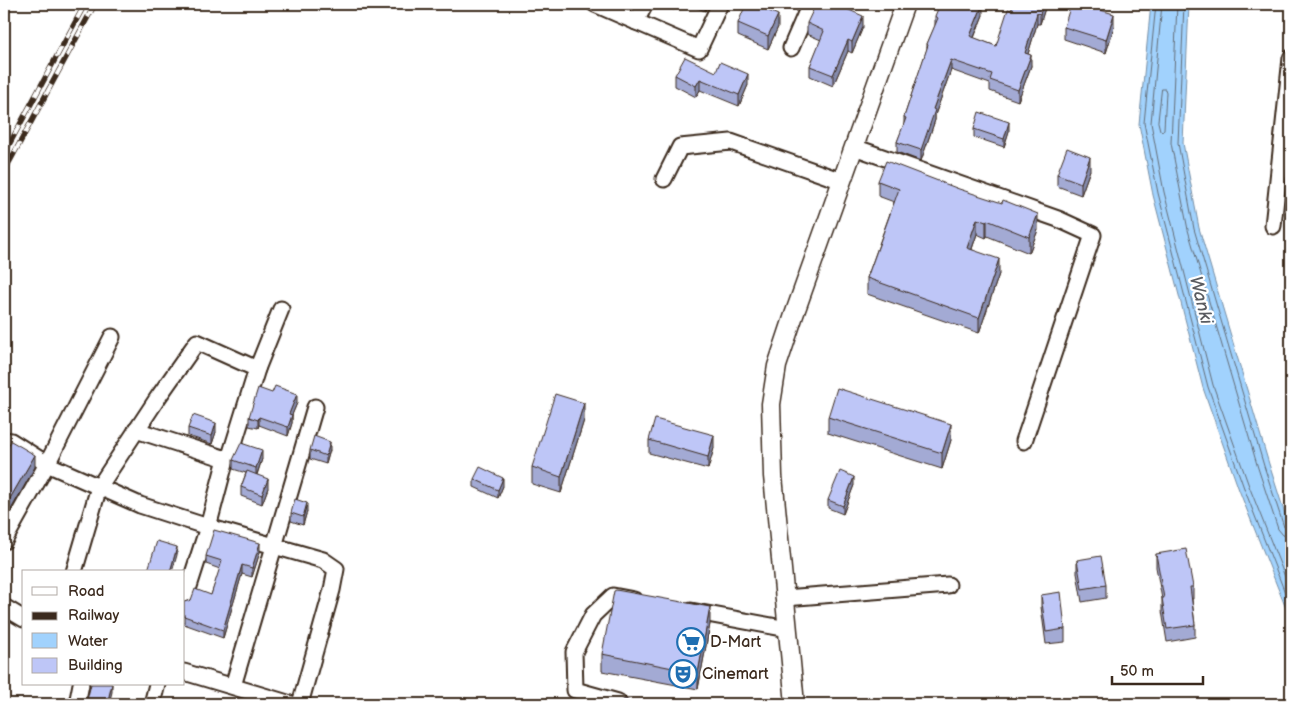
<svg xmlns="http://www.w3.org/2000/svg" width="1295" height="708" viewBox="0 0 1295 708" font-family="'Balsamiq Sans',sans-serif">
  <style>
    .water { fill: #a1d2fd; stroke: #788fa4 }
    .lines { fill: none; stroke-linecap: round; stroke-linejoin: round }
    .shore { stroke: #646d77; stroke-width: 1 }
    .minor-casing { stroke: #3b2a1e; stroke-width: 19 }
    .tertiary-casing { stroke: #3b2a1e; stroke-width: 21 }
    .minor { stroke: #fff; stroke-width: 15 }
    .tertiary { stroke: #fff; stroke-width: 18 }
    .rail-casing { stroke: #3b2a1e; stroke-width: 5.5 }
    .rail { stroke: #fff; stroke-width: 4; stroke-dasharray: 11; stroke-linecap: butt }
    .wall { fill: #a3aad4; stroke: #3b2a1e }
    .shaded-wall { fill: #858bad; stroke: #3b2a1e }
    .building { fill: #bec6f7; stroke: #3b2a1e }
    .labels { text-anchor: middle; dominant-baseline: central; stroke-width: 4.5; stroke-linejoin: round; paint-order: stroke }
    .poi-label { font-size: 16px; fill: #3b2a1e; stroke: #fff; text-anchor: start }
    .water-label { font-size: 18px; font-style: italic; fill: #5a5c61; stroke: #fff }
  </style>
  <rect width="100%" height="100%" fill="#fff"/>
  <filter id="ink" filterUnits="userSpaceOnUse"><feTurbulence type="fractalNoise" baseFrequency=".02" numOctaves="2"/><feDisplacementMap in="SourceGraphic" scale="10" xChannelSelector="R" yChannelSelector="G"/><feConvolveMatrix kernelMatrix="1 2 1 2 8 2 1 2 1" color-interpolation-filters="sRGB"/></filter>
  <g filter="url(#ink)">
    <polygon class="water" points="1151,4 1189,4 1183,143 1199,228 1269,464 1291,533 1291,621 1239,490 1203,388 1153,195 1139,124"/>
    <g class="lines">
      <g class="shore">
        <polyline points="1156,4 1144,123 1158,193 1208,387 1244,488 1291,608"/>
        <polyline points="1162,4 1151,123 1164,192 1213,385 1249,486 1291,592"/>
        <polyline points="1177,4 1171,143 1188,230 1258,468 1278,529 1283,535 1291,537"/>
        <polyline points="1184,4 1178,143 1194,229 1264,466 1284,527 1287,530 1291,531"/>
        <polygon points="1162,89 1165,89 1166,92 1164,129 1162,132 1160,130 1158,122"/>
      </g>
      <defs>
        <g id="minor">
          <polyline points="595,4 699,49 720,4"/>
          <polyline points="636,22 645,4"/>
          <polyline points="791,48 810,4"/>
          <polyline points="854,147 1058,219 1093,235 1024,441"/>
          <polyline points="664,179 680,147 731,142 842,181"/>
          <polyline points="1273,226 1291,58"/>
          <polyline points="136,430 226,459"/>
          <polyline points="4,440 11,441 47,464 140,505 208,527 323,560 336,569 332,590 300,704"/>
          <polyline points="4,541 47,464 112,337"/>
          <polyline points="74,572 99,487 159,396 197,342 257,369"/>
          <polyline points="785,598 948,585"/>
          <polyline points="184,602 208,527 226,459 231,453 257,369 281,309"/>
          <polyline points="4,607 24,619"/>
          <polyline points="691,611 788,629"/>
          <polyline points="184,672 291,704"/>
          <polyline points="233,686 315,407"/>
          <polyline points="618,702 575,690 574,652 593,615 613,596 634,600"/>
          <polyline points="77,704 81,684"/>
          <polyline points="152,704 157,684"/>
        </g>
        <polyline id="tertiary" points="795,704 773,476 771,404 777,366 794,315 905,4"/>
      </defs>
      <use href="#minor" class="minor-casing"/>
      <use href="#tertiary" class="tertiary-casing"/>
      <use href="#minor" class="minor"/>
      <use href="#tertiary" class="tertiary"/>
      <defs>
        <g id="rail">
          <polyline points="4,154 85,4"/>
          <polyline points="4,172 95,4"/>
        </g>
      </defs>
      <use href="#rail" class="rail-casing"/>
      <use href="#rail" class="rail"/>
    </g>
    <g class="wall">
      <polygon points="661,4 677,4 674,10"/>
      <polygon points="687,4 708,4 705,11"/>
      <polygon points="837,4 863,27 852,53 848,51 833,86 810,76 810,66 821,40 807,34 807,23"/>
      <polygon points="1045,4 1045,8 1040,24 1037,24 1028,54 1031,66 1018,101 990,91 990,84 951,70 935,115 935,120 921,161 897,152 897,142 904,125 904,117 927,49 927,44 935,26 935,16 983,15 974,38 996,46 1011,10"/>
      <polygon points="738,23 778,27 768,49 738,36"/>
      <polygon points="1064,27 1114,27 1106,53 1064,39"/>
      <polygon points="716,72 748,85 739,106 700,90 696,97 675,86 675,75"/>
      <polygon points="974,129 1009,131 1004,147 974,137"/>
      <polygon points="1090,170 1081,195 1057,186 1057,174"/>
      <polygon points="878,181 1038,230 1029,253 987,236 986,238 977,234 972,249 999,274 979,333 867,294 867,278 894,202 878,196"/>
      <polygon points="297,403 292,415 292,423 288,436 259,425 258,428 249,426 249,417"/>
      <polygon points="828,417 951,440 942,469 828,433"/>
      <polygon points="584,420 561,493 532,484 532,467"/>
      <polygon points="188,428 216,432 212,444 188,436"/>
      <polygon points="649,440 714,448 708,469 649,453"/>
      <polygon points="310,450 330,450 326,464 310,459"/>
      <polygon points="4,454 35,467 9,513 4,510"/>
      <polygon points="262,459 257,475 268,488 262,504 241,496 241,487 246,473 233,469 233,460"/>
      <polygon points="474,479 503,486 498,498 474,487"/>
      <polygon points="854,485 843,514 828,508 828,500"/>
      <polygon points="307,511 303,525 291,521 291,513"/>
      <polygon points="260,552 252,577 242,574 223,638 184,624 184,602 211,595 220,569 206,564 206,556"/>
      <polygon points="1156,554 1193,587 1193,599 1192,599 1195,625 1195,637 1167,642 1162,611 1162,599 1156,567"/>
      <polygon points="1077,560 1106,585 1106,598 1082,602 1077,573"/>
      <polygon points="1041,595 1065,629 1065,642 1046,644 1041,607"/>
      <polygon points="710,624 698,689 602,671 602,654"/>
    </g>
    <g class="shaded-wall">
      <polygon points="674,4 677,4 674,10"/>
      <polygon points="705,4 708,4 705,11"/>
      <polygon points="983,4 983,15 970,47 970,36"/>
      <polygon points="1043,4 1045,4 1045,8 1040,24 1040,14"/>
      <polygon points="1037,13 1037,24 1025,64 1025,53"/>
      <polygon points="1114,14 1114,27 1106,53 1106,40"/>
      <polygon points="778,15 778,27 768,49 768,36"/>
      <polygon points="863,16 863,27 852,53 852,42"/>
      <polygon points="848,40 848,51 833,86 833,75"/>
      <polygon points="1031,55 1031,66 1018,101 1018,90"/>
      <polygon points="951,60 951,70 935,115 935,120 921,161 921,150 933,109"/>
      <polygon points="748,74 748,85 739,106 739,95"/>
      <polygon points="700,79 700,90 696,97 696,86"/>
      <polygon points="1009,122 1009,131 1004,147 1004,139"/>
      <polygon points="1090,157 1090,170 1081,195 1081,183"/>
      <polygon points="1038,214 1038,230 1029,253 1029,237"/>
      <polygon points="977,219 977,234 967,263 967,248"/>
      <polygon points="987,220 987,236 986,238 986,222"/>
      <polygon points="999,259 999,274 979,333 979,318"/>
      <polygon points="297,394 297,403 289,422 289,414"/>
      <polygon points="584,403 584,420 561,493 561,477"/>
      <polygon points="292,415 292,423 288,436 288,427"/>
      <polygon points="259,417 259,425 258,428 258,420"/>
      <polygon points="216,423 216,432 212,444 212,436"/>
      <polygon points="951,424 951,440 942,469 942,453"/>
      <polygon points="714,435 714,448 708,469 708,457"/>
      <polygon points="330,442 330,450 326,464 326,456"/>
      <polygon points="262,450 262,459 256,477 256,468"/>
      <polygon points="35,455 35,467 9,513 9,500"/>
      <polygon points="854,477 854,485 843,514 843,506"/>
      <polygon points="503,478 503,486 498,498 498,490"/>
      <polygon points="268,479 268,488 262,504 262,495"/>
      <polygon points="307,503 307,511 303,525 303,517"/>
      <polygon points="260,543 260,552 252,577 252,568"/>
      <polygon points="177,547 177,555 172,572 170,572"/>
      <polygon points="242,565 242,574 223,638 223,630"/>
      <polygon points="710,607 710,624 698,689 698,673"/>
      <polygon points="112,684 112,692 109,704 107,704"/>
    </g>
    <g class="building">
      <polygon points="746,4 753,4 778,15 768,36 738,23"/>
      <polygon points="816,4 835,4 863,16 852,42 848,40 833,75 810,66 824,31 807,23"/>
      <polygon points="940,4 983,4 970,36 996,46 1008,9 1011,10 1014,5 1018,4 1043,4 1040,14 1037,13 1025,53 1031,55 1018,90 990,80 992,74 951,60 933,109 935,110 921,150 897,142 906,118 904,117 928,45 927,44 938,18 935,16"/>
      <polygon points="1071,4 1080,4 1114,14 1106,40 1064,27"/>
      <polygon points="685,57 716,72 720,62 748,74 739,95 700,79 696,86 675,75"/>
      <polygon points="979,112 1009,122 1004,139 974,129"/>
      <polygon points="1067,148 1090,157 1081,183 1057,174"/>
      <polygon points="886,161 959,189 1002,203 1003,200 1038,214 1029,237 987,220 986,222 977,219 967,248 999,259 979,318 867,278 899,189 878,181"/>
      <polygon points="275,386 297,394 289,414 292,415 288,427 259,417 258,420 249,417 258,388 272,393"/>
      <polygon points="837,388 951,424 942,453 828,417"/>
      <polygon points="555,394 584,403 561,477 532,467"/>
      <polygon points="193,415 216,423 212,436 188,428"/>
      <polygon points="655,419 714,435 708,457 649,440"/>
      <polygon points="314,436 330,442 326,456 310,450"/>
      <polygon points="11,441 35,455 9,500 4,497 4,454"/>
      <polygon points="241,443 262,450 256,468 233,460"/>
      <polygon points="480,467 503,478 498,490 474,479"/>
      <polygon points="247,471 268,479 262,495 241,487"/>
      <polygon points="840,471 854,477 843,506 828,500"/>
      <polygon points="295,499 307,503 303,517 291,513"/>
      <polygon points="214,530 260,543 252,568 242,565 223,630 184,616 184,602 191,600 195,589 211,595 222,561 206,556"/>
      <polygon points="157,541 177,547 170,572 155,572 148,570"/>
      <polygon points="1186,549 1193,587 1190,587 1195,625 1167,629 1162,598 1164,598 1156,554"/>
      <polygon points="1101,556 1106,585 1082,589 1077,560"/>
      <polygon points="616,590 710,607 698,673 602,654 614,591"/>
      <polygon points="1061,592 1065,629 1046,632 1041,595"/>
      <polygon points="91,684 112,684 107,704 86,704"/>
      <polygon points="464,698 486,704 462,704"/>
      <polygon points="625,699 638,704 618,704 618,703"/>
      <polygon points="687,701 694,704 686,704"/>
    </g>
  </g>
  <defs>
    <symbol id="supermarket-ring" viewBox="-11 -11 22 22"><circle r="9.5" fill="#fff" stroke="#1f6fb2" stroke-width="1.5"/><path d="M-6-5.5h2.5l.6 2H6L4.5 2H-2.5L-4.4-4H-6ZM-1.5 3.2a1.3 1.3 0 1 0 .1 0ZM3 3.2a1.3 1.3 0 1 0 .1 0Z" fill="#1f6fb2"/></symbol>
    <symbol id="theatre-ring" viewBox="-11 -11 22 22"><circle r="9.5" fill="#fff" stroke="#1f6fb2" stroke-width="1.5"/><path d="M-5-5.5Q0-4 5-5.5V0Q5 5 0 6Q-5 5-5 0ZM-3.3-2.5H-1v1.5H-3.3ZM1-2.5H3.3v1.5H1ZM-2.8 1Q0 5.5 2.8 1Z" fill="#1f6fb2"/></symbol>
  </defs>
  <g fill-rule="evenodd">
    <use href="#supermarket-ring" x="675" y="626" width="32" height="32"/>
    <use href="#theatre-ring" x="667" y="658" width="32" height="32"/>
  </g>
  <g class="labels">
    <g class="poi-label">
      <text x="710" y="642">D-Mart</text>
      <text x="702" y="674">Cinemart</text>
    </g>
    <g class="water-label">
      <text transform="translate(1201 300) rotate(76)">Wanki</text>
    </g>
  </g>
  <rect width="1295" height="708" fill="none" stroke="#fff" stroke-width="20"/>
  <rect x="10" y="10" width="1275" height="688" fill="none" stroke="#3b2a1e" stroke-width="2" filter="url(#ink)"/>
  <rect x="22" y="570" width="162" height="115" fill="#ffffff" stroke="#b1aaa5"/>
  <rect x="32" y="587" width="25" height="8" fill="#ffffff" stroke="#b1aaa5"/>
  <text x="68" y="596" font-size="15" fill="#3b2a1e">Road</text>
  <rect x="32" y="612" width="25" height="8" fill="#3b2a1e" stroke="#b1aaa5"/>
  <text x="68" y="620" font-size="15" fill="#3b2a1e">Railway</text>
  <rect x="32" y="633" width="25" height="15" fill="#a1d2fd" stroke="#b1aaa5"/>
  <text x="68" y="646" font-size="15" fill="#3b2a1e">Water</text>
  <rect x="32" y="658" width="25" height="15" fill="#bec6f7" stroke="#b1aaa5"/>
  <text x="68" y="670" font-size="15" fill="#3b2a1e">Building</text>
  <path d="M1112 676v8h91v-8" fill="none" stroke="#3b2a1e" stroke-width="2.5"/>
  <text x="1120" y="676" font-size="15" fill="#3b2a1e" stroke="#ffffff" stroke-width="4" paint-order="stroke">50 m</text>
</svg>
